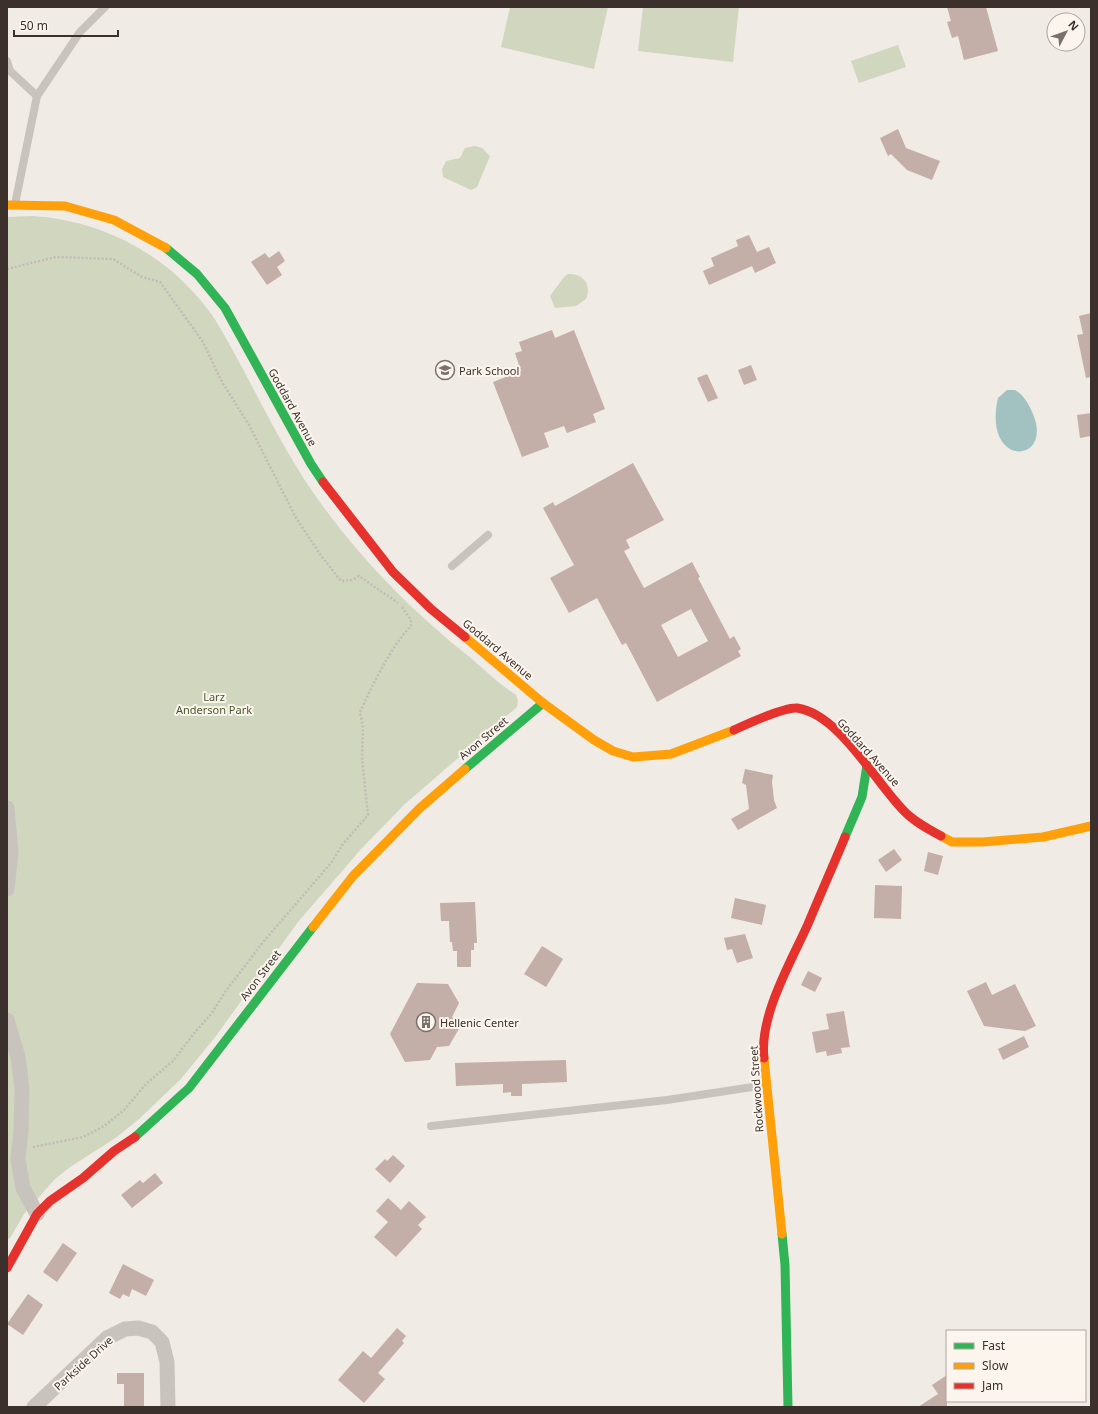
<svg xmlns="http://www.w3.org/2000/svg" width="1098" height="1414" viewBox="0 0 1098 1414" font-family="'Noto Sans',sans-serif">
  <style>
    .green { fill: #d1d6bf }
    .water { fill: #a1c2c1 }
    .building { fill: #c3afa7; fill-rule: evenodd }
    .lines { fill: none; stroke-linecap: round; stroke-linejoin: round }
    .path { stroke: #c2bbb6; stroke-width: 2.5; stroke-dasharray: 2 2; stroke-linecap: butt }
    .lane { stroke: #c9c3be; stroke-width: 8 }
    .street { stroke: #c9c3be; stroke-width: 15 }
    .fast { stroke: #30b455; stroke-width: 9 }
    .slow { stroke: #ff9f0a; stroke-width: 9 }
    .jam { stroke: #e5322d; stroke-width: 9 }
    .labels { text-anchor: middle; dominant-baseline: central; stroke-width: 4; stroke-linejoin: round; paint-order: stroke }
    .poi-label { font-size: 11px; fill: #3b302b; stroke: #fbf5ee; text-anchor: start }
    .street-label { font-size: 11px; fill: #3b302b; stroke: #fbf5ee }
    .park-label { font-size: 11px; fill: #4a5a2e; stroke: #fbf5ee }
  </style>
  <rect width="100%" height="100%" fill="#f0ebe5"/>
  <g class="green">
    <polygon points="510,7 608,7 594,69 501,47"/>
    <polygon points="643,7 739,7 733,62 638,51"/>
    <polygon points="898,45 906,67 859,83 851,61"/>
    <polygon points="475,146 482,148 490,156 477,187 471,190 443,177 442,169 446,161 460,158 465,148"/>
    <path d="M33 216C106 221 172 257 214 318 225 335 234 353 244 371 268 416 291 463 322 505 365 564 415 614 472 659 486 671 500 685 516 695L518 701 517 707 405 804 362 848 298 922 216 1036 180 1080 139 1119 117 1137 70 1167 54 1180 24 1214 10 1238 7 1239V217Z"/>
    <path d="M568 274C583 273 592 285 586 299L576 306 555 308 550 296 564 277Z"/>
  </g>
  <path class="water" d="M1007 390H1015C1024 395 1029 405 1033 414 1054 464 982 469 998 398Z"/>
  <g class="building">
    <polygon points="947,7 986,7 998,51 964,60 958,36 952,38 947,22 951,21"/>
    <polygon points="898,129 906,148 940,161 932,180 907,170 891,154 888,156 880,138"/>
    <polygon points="749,235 757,252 769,247 776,263 755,273 752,266 709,285 703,271 714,266 711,258 738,246 736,240"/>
    <polygon points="279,251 285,261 277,267 282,275 267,285 251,262 265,253 269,258"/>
    <polygon points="1091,313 1091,377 1086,378 1077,335 1083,334 1079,316"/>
    <polygon points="552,330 555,338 574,330 605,409 593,414 596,422 567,433 564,426 544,433 549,447 522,457 493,382 521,371 515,353 522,351 519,342"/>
    <polygon points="751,365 757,380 744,385 738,370"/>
    <polygon points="707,374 718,398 708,402 697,378"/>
    <polygon points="1091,413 1091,436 1080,438 1077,415"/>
    <path d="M633 463 664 520 626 540 630 548 624 551 644 588 692 562 700 577 698 578 730 639 734 636 741 649 738 651 741 656 657 702 626 643 622 645 597 598 569 613 550 578 574 565 543 508 553 502 555 506ZM691 609 708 641 678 657 661 625Z"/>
    <polygon points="745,769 773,775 772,782 774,800 777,808 738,830 731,819 749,809 746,785 742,783"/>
    <polygon points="894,849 902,860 886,872 878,860"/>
    <polygon points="928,852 943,856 938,875 924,871"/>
    <polygon points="875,885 902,886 901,919 874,918"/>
    <polygon points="735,898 766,905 762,925 731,918"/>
    <polygon points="475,902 477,943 474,943 474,950 471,950 471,967 457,967 457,951 453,951 452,942 450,942 449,921 441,921 440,903"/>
    <polygon points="745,934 753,958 737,963 732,949 727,950 724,938"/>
    <polygon points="542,946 563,959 546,987 524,974"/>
    <polygon points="808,971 822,978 815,992 801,985"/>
    <polygon points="986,982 992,995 1015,984 1036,1026 1025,1031 984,1026 967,991"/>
    <polygon points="417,983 448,984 459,1003 452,1017 460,1027 449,1046 437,1047 430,1060 405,1062 390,1034"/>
    <polygon points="844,1011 850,1047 841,1048 842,1053 827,1056 826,1051 816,1053 812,1032 829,1029 826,1014"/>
    <polygon points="1024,1036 1029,1047 1003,1060 998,1049"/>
    <polygon points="566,1060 567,1082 522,1084 522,1096 511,1096 511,1092 503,1093 503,1084 456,1086 455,1063"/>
    <polygon points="393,1155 405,1166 390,1183 375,1169 385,1159 387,1161"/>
    <polygon points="155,1173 163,1183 132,1208 121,1195 140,1180 143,1183"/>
    <polygon points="388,1198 401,1210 409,1201 426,1217 418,1225 422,1229 396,1257 374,1237 388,1222 376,1211"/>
    <polygon points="63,1243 77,1253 57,1282 43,1272"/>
    <polygon points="123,1264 154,1280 146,1296 132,1289 129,1297 123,1294 120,1299 109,1293"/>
    <polygon points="28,1294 43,1305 23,1335 7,1324"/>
    <polygon points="397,1328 406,1336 402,1341 404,1343 378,1373 385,1379 364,1403 338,1380 363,1351 371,1358"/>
    <polygon points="117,1373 144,1373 144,1407 124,1407 124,1384 117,1384"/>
    <polygon points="947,1375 947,1407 918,1407 938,1394 932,1385"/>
  </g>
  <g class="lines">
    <g class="path">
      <polyline points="7,269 56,257 113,259 142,277 160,282 203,342 222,382 249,425 296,518 322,557 341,581 352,580 359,576 398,603"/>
      <path d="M33 1147 83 1137 104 1126 124 1110 146 1084 173 1061 195 1032 212 1013 225 992 264 941 331 863 343 844 368 815 362 758 363 727 360 712C372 686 391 646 411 626V620L402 607"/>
    </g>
    <g class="lane">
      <polyline points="7,61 10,71 37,96 80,32 105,7"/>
      <polyline points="15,204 37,96"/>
      <polyline points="452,566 488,535"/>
      <polyline points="431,1126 667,1100 766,1085"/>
    </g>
    <g class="street">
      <polyline points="7,808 11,853 7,889"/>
      <polyline points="7,1020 18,1057 22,1089 21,1130 18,1159 23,1188 37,1214"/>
      <polyline points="34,1407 107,1338 125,1329 138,1328 152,1332 162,1342 167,1362 168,1407"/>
    </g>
    <g class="fast">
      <polyline points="166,248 197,274 225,308 311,464 323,482"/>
      <polyline points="465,769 543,703"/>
      <polyline points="845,837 862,797 867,765"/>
      <polyline points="135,1137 189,1088 313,927"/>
      <polyline points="782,1234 785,1265 788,1407"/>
    </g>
    <g class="slow">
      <polyline points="7,205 65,206 114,220 166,248"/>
      <polyline points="465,637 543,703 594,740 613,751 633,757 671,754 734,730"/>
      <polyline points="941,836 952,842 983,842 1043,837 1091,826"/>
      <polyline points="313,927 353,876 420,808 465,769"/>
      <polyline points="764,1058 782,1234"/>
    </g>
    <g class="jam">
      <polyline points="323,482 393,572 431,609 465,637"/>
      <path d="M734 730C747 724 784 707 797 708 840 714 876 784 905 812 915 822 928 829 941 836"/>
      <path d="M764 1058C759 1016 791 962 808 924 820 895 833 866 845 837"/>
      <polyline points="7,1268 37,1214 50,1201 83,1178 114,1151 135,1137"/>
    </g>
  </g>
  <defs>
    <symbol id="school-ring" viewBox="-11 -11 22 22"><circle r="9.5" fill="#fbf5ee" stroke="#7a716c" stroke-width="1.5"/><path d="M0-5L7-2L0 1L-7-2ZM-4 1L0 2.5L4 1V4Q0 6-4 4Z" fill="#7a716c"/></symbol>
    <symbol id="building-ring" viewBox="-11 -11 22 22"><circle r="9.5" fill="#fbf5ee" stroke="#7a716c" stroke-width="1.5"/><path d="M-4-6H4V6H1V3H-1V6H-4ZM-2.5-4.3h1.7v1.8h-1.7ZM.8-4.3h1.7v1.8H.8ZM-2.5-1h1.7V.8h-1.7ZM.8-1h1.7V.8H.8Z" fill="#7a716c"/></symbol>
  </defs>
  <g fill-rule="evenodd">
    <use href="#school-ring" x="434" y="359" width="22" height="22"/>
    <use href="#building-ring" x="415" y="1011" width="22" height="22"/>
  </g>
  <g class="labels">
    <g class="poi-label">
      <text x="459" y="370">Park School</text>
      <text x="440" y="1022">Hellenic Center</text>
    </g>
    <g class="street-label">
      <text transform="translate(293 407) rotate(61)">Goddard Avenue</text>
      <text transform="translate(498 649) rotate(40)">Goddard Avenue</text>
      <text transform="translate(483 738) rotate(-40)">Avon Street</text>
      <text transform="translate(869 752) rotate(48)">Goddard Avenue</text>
      <text transform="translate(260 975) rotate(-53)">Avon Street</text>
      <text transform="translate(756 1089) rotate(-94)">Rockwood Street</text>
      <text transform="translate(83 1363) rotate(-42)">Parkside Drive</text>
    </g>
    <g class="park-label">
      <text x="214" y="696">Larz<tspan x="214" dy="13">Anderson Park</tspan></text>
    </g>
  </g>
  <rect width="1098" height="1414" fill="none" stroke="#3b302b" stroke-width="16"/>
  <rect x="946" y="1330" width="140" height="72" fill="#fbf5ee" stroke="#aea6a0"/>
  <rect x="954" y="1343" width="20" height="6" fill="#30b455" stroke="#aea6a0"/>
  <text x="982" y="1350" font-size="12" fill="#3b302b">Fast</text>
  <rect x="954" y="1363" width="20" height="6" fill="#ff9f0a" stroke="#aea6a0"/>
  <text x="982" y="1370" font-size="12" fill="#3b302b">Slow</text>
  <rect x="954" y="1383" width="20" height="6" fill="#e5322d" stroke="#aea6a0"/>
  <text x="982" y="1390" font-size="12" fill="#3b302b">Jam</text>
  <g transform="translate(1066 32) rotate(49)"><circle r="19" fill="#fbf5ee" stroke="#aea6a0"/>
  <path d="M0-3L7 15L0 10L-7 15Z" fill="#7a716c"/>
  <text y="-6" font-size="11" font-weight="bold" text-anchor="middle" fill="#3b302b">N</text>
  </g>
  <path d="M14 30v6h104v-6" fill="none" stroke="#3b302b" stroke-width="2"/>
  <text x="20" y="30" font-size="12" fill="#3b302b" stroke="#fbf5ee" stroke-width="3" paint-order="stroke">50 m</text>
</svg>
